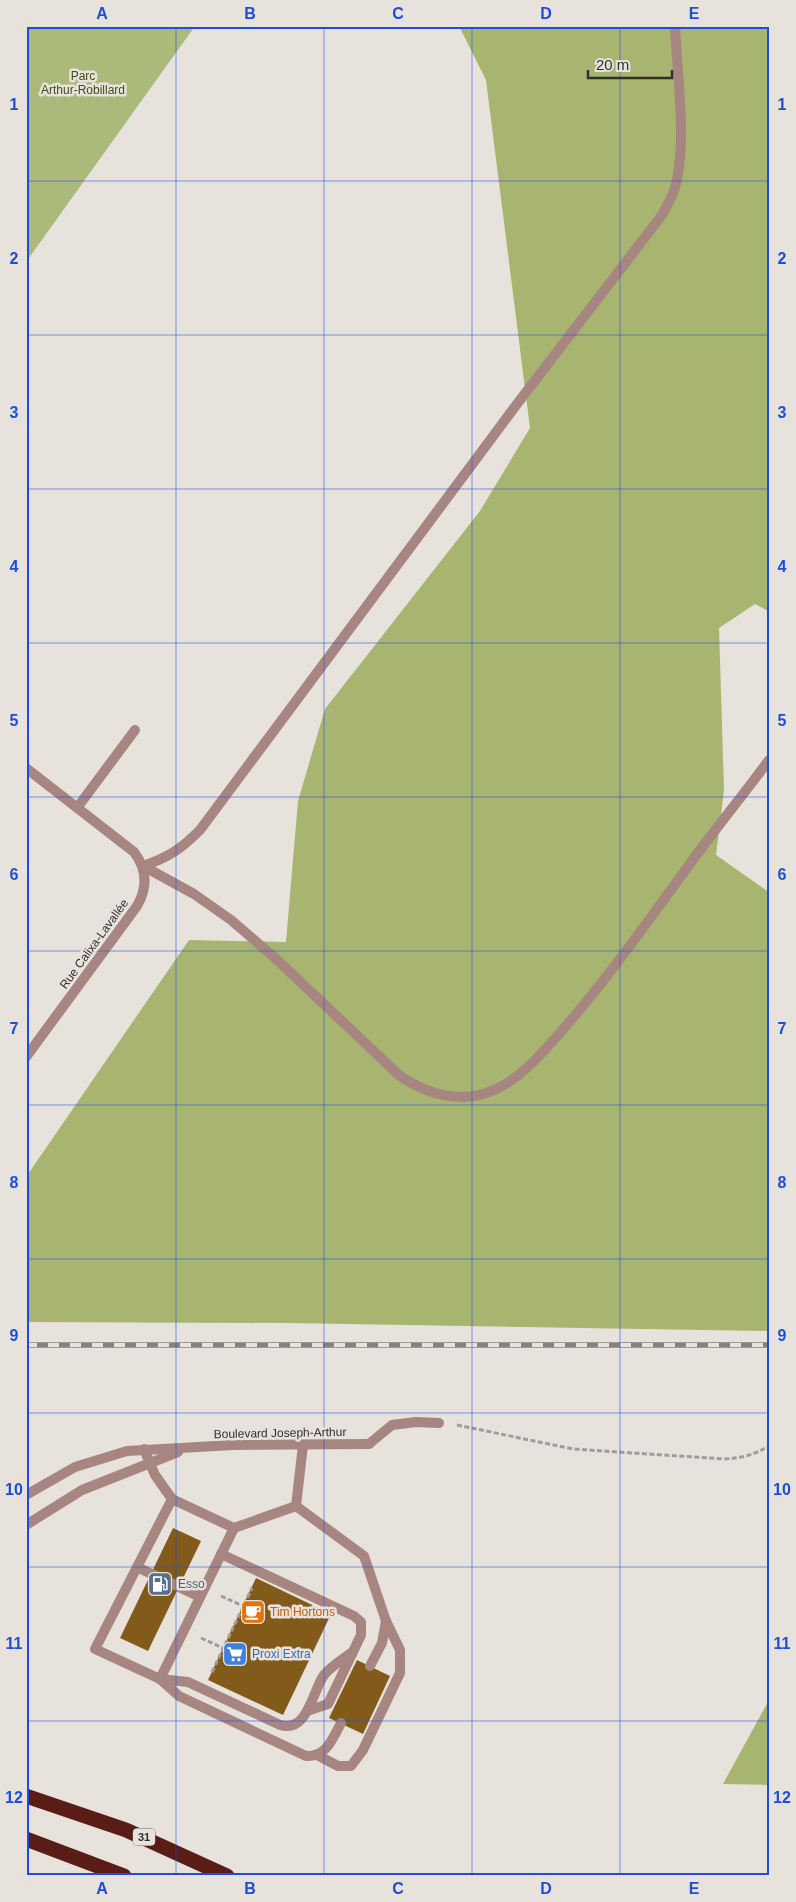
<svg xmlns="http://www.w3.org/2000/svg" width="796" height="1902" viewBox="0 0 796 1902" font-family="Arial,sans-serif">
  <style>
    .green { fill: #abb97b }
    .forest { fill: #a7b570 }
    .building { fill: #825b1a }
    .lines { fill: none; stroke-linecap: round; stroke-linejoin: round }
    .path { stroke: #a09d98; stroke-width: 3; stroke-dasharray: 5 2.5; stroke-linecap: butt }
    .lane { stroke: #a78681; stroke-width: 10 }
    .street { stroke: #a78681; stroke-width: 10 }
    .highway { stroke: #5a1c16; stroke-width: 15 }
    .rail-casing { stroke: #85827d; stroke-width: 5.5 }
    .rail { stroke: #e7e2db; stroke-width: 4; stroke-dasharray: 11; stroke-linecap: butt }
    .grid { fill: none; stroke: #1d4ed8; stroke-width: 1; stroke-opacity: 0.55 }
    .labels { text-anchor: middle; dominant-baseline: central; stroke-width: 5; stroke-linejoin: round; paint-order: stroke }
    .shield { fill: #e7e2db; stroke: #686561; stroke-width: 1 }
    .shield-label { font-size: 11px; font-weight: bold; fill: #312f2d }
    .park-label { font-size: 12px; fill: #434c19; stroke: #e7e2db }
    .street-label { font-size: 12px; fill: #312f2d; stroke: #e7e2db }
    .service-label { font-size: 12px; fill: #4e5e75; stroke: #e7e2db; text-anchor: start }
    .food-label { font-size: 12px; fill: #c56008; stroke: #e7e2db; text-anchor: start }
    .shop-label { font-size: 12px; fill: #366cbe; stroke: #e7e2db; text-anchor: start }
    .neatline { fill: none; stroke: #1d4ed8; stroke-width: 2 }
    .grid-label { font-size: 16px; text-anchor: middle; font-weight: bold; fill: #1d4ed8 }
  </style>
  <rect width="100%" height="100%" fill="#e7e2db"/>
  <polygon class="green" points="26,26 195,26 26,262"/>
  <g class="forest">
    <polygon points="459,26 770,26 770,612 755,604 719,628 724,790 716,855 770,893 770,1331 288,1323 26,1322 26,1177 189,940 286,942 298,801 325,709 480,511 530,428 486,80"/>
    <polygon points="770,1698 770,1785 723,1784"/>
  </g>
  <g class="building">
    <polygon points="173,1528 201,1541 148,1651 120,1638"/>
    <polygon points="256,1578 331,1614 283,1715 208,1680"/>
    <polygon points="357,1660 390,1676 363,1734 329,1718"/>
  </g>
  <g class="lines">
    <g class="path">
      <path d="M457 1425 573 1449 724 1459C742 1458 755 1455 770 1445"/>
      <polyline points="221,1596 243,1606"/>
      <polyline points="201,1638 223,1648"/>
      <polyline points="212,1672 252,1588"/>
    </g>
    <g class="lane">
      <polyline points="77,808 135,730"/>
      <path d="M143 866C169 857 181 849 200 830L517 404 662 215C666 207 671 199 674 191 688 145 677 75 675 26"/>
      <path d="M143 866 194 894 231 920 274 957 400 1076C428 1095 464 1105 496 1089 521 1078 541 1054 559 1034 604 983 643 928 684 872 711 834 741 798 769 760"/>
      <polyline points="369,1444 392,1425 416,1422 439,1423"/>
      <polyline points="144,1449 155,1475 172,1499 234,1528 160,1679 95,1649 172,1499"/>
      <polyline points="296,1506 364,1556 386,1621 382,1643 370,1666"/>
      <polyline points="234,1528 296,1506 303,1445"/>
      <polyline points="221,1554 354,1616 361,1622 361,1635 328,1704 307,1711"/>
      <polyline points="137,1567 200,1597"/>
      <path d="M160 1679 188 1682 280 1725C308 1733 312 1692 324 1675 330 1667 343 1659 351 1653"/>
      <path d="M160 1679 179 1696 306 1756C327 1757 332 1739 341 1723"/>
      <polyline points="317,1755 338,1766 351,1766 363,1750 400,1673 400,1650 386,1621"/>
    </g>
    <g class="street">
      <path d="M26 768 134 852C147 869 148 887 137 906L26 1057"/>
      <polyline points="26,1495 75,1467 127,1451 233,1445 369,1444"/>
      <polyline points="26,1525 82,1490 178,1452"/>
    </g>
    <g class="highway">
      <polyline points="26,1796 126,1830 227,1876"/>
      <polyline points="26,1839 124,1876"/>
    </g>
    <defs>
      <polyline id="rail" points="26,1345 770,1345"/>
    </defs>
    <use href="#rail" class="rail-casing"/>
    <use href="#rail" class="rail"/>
  </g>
  <path class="grid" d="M176 26V1876M324 26V1876M472 26V1876M620 26V1876M26 181H770M26 335H770M26 489H770M26 643H770M26 797H770M26 951H770M26 1105H770M26 1259H770M26 1413H770M26 1567H770M26 1721H770"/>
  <defs>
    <symbol id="fuel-square" viewBox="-11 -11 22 22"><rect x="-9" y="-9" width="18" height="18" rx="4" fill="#5c6f8a" stroke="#e7e2db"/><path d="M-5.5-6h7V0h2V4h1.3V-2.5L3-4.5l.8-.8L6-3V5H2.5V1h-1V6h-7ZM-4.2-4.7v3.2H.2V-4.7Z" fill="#fff"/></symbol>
    <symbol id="cafe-square" viewBox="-11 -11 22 22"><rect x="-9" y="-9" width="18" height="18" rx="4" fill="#e8710a" stroke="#e7e2db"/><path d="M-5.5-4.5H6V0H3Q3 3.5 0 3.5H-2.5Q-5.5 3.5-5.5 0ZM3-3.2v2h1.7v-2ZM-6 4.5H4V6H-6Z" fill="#fff"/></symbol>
    <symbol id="supermarket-square" viewBox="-11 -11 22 22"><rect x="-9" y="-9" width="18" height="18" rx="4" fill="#3f7fe0" stroke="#e7e2db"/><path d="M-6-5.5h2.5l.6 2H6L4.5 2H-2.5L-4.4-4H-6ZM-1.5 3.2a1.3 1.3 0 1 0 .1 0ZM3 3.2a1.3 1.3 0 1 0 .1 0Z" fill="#fff"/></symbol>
  </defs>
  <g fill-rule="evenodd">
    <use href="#fuel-square" x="146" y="1570" width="28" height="28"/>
    <use href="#cafe-square" x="239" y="1598" width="28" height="28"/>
    <use href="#supermarket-square" x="221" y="1640" width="28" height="28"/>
  </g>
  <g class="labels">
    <rect class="shield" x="133" y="1828.5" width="22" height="17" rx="4"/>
    <g class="shield-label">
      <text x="144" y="1837">31</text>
    </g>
    <g class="park-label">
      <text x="83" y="76">Parc<tspan x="83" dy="14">Arthur-Robillard</tspan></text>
    </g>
    <g class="street-label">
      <text transform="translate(94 944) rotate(-54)">Rue Calixa-Lavallée</text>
      <text transform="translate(280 1433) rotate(-1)">Boulevard Joseph-Arthur</text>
    </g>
    <g class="service-label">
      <text x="178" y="1584">Esso</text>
    </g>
    <g class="food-label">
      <text x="270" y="1612">Tim Hortons</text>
    </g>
    <g class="shop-label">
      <text x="252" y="1654">Proxi Extra</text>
    </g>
  </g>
  <rect width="796" height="1902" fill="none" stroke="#e7e2db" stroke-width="55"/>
  <path d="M588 70v8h84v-8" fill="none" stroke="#312f2d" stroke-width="2.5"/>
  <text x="596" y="70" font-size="15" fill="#312f2d" stroke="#e7e2db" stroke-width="4" paint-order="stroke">20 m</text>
  <rect x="28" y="28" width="740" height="1846" class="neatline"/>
  <g class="grid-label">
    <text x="102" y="19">A</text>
    <text x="250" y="19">B</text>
    <text x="398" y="19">C</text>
    <text x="546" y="19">D</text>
    <text x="694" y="19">E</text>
    <text x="14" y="110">1</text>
    <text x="782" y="110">1</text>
    <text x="14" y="264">2</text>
    <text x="782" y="264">2</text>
    <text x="14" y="418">3</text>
    <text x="782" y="418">3</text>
    <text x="14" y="572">4</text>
    <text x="782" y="572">4</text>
    <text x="14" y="726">5</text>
    <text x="782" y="726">5</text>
    <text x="14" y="880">6</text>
    <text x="782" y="880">6</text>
    <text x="14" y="1034">7</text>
    <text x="782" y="1034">7</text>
    <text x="14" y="1188">8</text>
    <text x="782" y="1188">8</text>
    <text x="14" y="1341">9</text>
    <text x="782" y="1341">9</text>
    <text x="14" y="1495">10</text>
    <text x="782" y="1495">10</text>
    <text x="14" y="1649">11</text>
    <text x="782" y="1649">11</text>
    <text x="14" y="1803">12</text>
    <text x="782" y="1803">12</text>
    <text x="102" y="1894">A</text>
    <text x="250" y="1894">B</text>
    <text x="398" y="1894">C</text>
    <text x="546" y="1894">D</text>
    <text x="694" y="1894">E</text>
  </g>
</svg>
